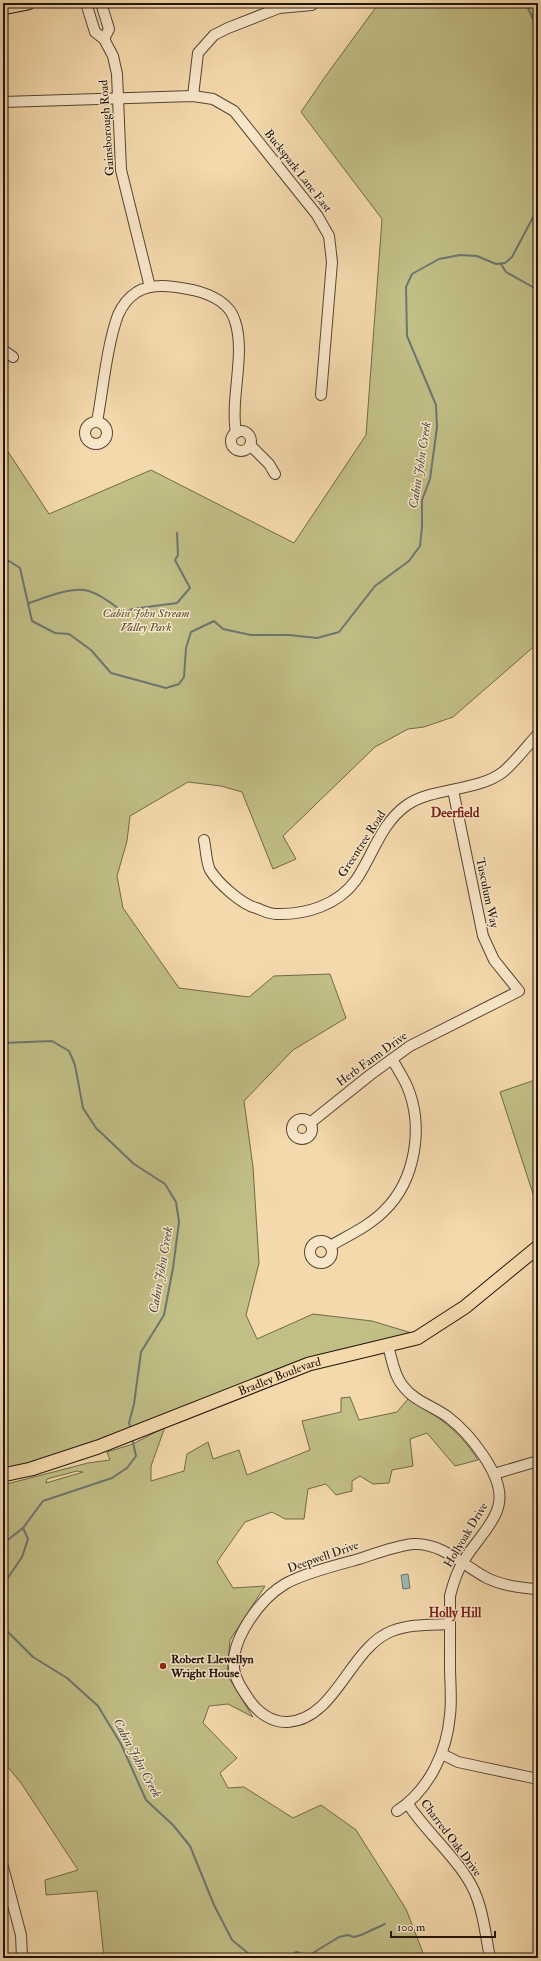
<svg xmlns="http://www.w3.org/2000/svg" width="541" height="1961" viewBox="0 0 541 1961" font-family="'IM FELL Double Pica',serif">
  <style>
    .green { fill: #c1be86; stroke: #706948; fill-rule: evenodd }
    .water { fill: #9fb8b4; stroke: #6c7670 }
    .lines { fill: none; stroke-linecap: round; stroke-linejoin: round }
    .stream { stroke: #6c7670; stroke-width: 2 }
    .minor-casing { stroke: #554533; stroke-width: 12 }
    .major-casing { stroke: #20140b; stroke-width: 15 }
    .minor { stroke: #f8e6c9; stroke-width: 10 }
    .major { stroke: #f4d9ac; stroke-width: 13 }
    .poi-dot { fill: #8f2418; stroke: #f8e6c9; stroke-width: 1.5 }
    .labels { text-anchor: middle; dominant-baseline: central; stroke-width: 3; stroke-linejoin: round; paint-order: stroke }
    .street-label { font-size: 12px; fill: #20140b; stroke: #f8e6c9 }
    .park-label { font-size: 12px; font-style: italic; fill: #585036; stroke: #f8e6c9 }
    .poi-label { font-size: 12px; font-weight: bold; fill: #20140b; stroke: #f8e6c9; text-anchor: start }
    .water-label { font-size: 13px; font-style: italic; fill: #4c4d46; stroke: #f8e6c9 }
    .neighbourhood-label { font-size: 13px; font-weight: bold; fill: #7a1f14; stroke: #f8e6c9 }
  </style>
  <rect width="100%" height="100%" fill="#f4d9ac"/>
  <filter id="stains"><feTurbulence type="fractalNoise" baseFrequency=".005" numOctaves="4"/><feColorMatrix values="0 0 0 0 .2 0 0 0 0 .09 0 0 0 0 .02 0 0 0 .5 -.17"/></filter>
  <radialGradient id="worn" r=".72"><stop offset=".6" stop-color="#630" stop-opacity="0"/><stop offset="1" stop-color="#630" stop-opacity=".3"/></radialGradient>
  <g class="green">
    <polygon points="379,3 538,3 538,643 453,717 424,727 408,729 375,747 283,836 296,859 273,869 242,792 221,786 188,782 130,816 127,841 117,876 123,908 179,988 249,997 274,976 330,974 346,1018 293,1050 244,1101 253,1167 259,1263 246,1315 257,1339 313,1314 372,1321 415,1334 184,1410 3,1475 3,444 49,514 151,470 294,543 366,435 382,219 301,112 325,77"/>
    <polygon points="538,1079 538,1199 535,1200 500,1092"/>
    <path d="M350 1397 359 1420 397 1412 408 1399C439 1417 458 1429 478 1460L455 1466 427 1433 410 1439 413 1466 392 1470 389 1483 373 1484 360 1476 352 1481V1491L336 1495 326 1484 308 1489 304 1519H285L272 1512 245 1522 217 1562 233 1588 265 1586 230 1640 227 1675 253 1717 228 1704 209 1706 203 1723 237 1758 220 1773 228 1788 244 1787 293 1818 321 1805 356 1830 406 1909 425 1958H104L97 1891 46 1895 45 1880 78 1870 21 1783 3 1761V1485L88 1463 110 1460 107 1452 133 1444 165 1427 151 1466V1481L184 1471 187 1454 208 1442 213 1459 239 1450 247 1475 310 1450 302 1421 341 1412V1398ZM77 1471 83 1472 46 1483 47 1479Z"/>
  </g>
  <polygon class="water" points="408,1574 410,1588 403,1589 401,1575"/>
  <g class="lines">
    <g class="stream">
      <polyline points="526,3 538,31"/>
      <polyline points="501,264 506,272 538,290"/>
      <polyline points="3,562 9,561 20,568 32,621 55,633 69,634 91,650 111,673 166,688 179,684 184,677 186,648 191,632 214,621 223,629 251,635 289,635 317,638 339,632 375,586 409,561 420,546 422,527 422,500 430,479 437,427 436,405 407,336 406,287 412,274 439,259 460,255 477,256 496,264 505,263 512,257 538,208"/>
      <path d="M29 603C44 598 68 588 84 590 98 592 113 605 125 613L132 609 177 603 190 588 175 560 178 555 177 533"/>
      <polyline points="3,1043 52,1041 69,1051 75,1065 83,1108 96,1128 134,1164 165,1184 176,1202 179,1222 173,1268 164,1315 141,1352 134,1404 129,1423 131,1430"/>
      <polyline points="3,1552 5,1542 23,1528 43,1501 112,1478 127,1468 136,1456 132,1438"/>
      <polyline points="3,1585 22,1557 28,1539 23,1528"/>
      <polyline points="3,1627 33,1657 67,1678 98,1706 121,1744 146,1800 173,1825 190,1846 214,1905 232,1940 254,1958"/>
      <polyline points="294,1958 294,1953 297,1952 308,1956 339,1937 348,1935 354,1937 361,1935 385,1924"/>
    </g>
    <defs>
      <g id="minor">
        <polyline points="86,3 95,32 104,39 113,56 117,74 121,170 150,287"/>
        <polyline points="101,3 109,29 104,39"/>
        <polyline points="193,96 198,53 214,35 228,28 279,8 312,5"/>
        <polyline points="3,102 193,96 213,99 234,111 317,215 329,236 332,262 321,395"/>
        <polyline points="3,350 13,357"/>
        <path d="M97 422C103 389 107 345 118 315 122 306 129 297 137 292 154 282 176 287 193 290 210 294 230 303 235 321 246 354 230 397 236 433"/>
        <circle cx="96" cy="433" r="11"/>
        <circle cx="241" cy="441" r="10"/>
        <polyline points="250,445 269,464 275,474"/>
        <path d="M204 840C206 849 206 862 210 870 218 883 241 904 256 908 262 910 269 914 276 914 306 915 338 905 356 880 373 855 381 823 407 805 433 787 477 792 503 772 516 761 527 746 538 734"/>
        <circle cx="302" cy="1129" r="10"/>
        <polyline points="310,1123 370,1075 410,1046 519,991 494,960 483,936 453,790"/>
        <circle cx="321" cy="1252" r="11"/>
        <path d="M330 1246C349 1235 369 1226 384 1211 416 1180 424 1126 407 1086 403 1077 397 1068 392 1059"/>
        <path d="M388 1346C392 1359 394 1376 403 1386 414 1401 433 1406 448 1417 469 1433 504 1475 499 1503 496 1523 473 1544 463 1562 456 1573 453 1584 450 1596 450 1619 450 1643 450 1666 450 1682 452 1699 450 1715 447 1752 429 1790 397 1811"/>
        <polyline points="494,1474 538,1461"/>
        <path d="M450 1624C430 1625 410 1624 392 1631 350 1647 336 1719 288 1722 271 1723 256 1711 248 1698 242 1689 235 1679 234 1668 231 1639 260 1599 285 1584 304 1573 337 1565 359 1559 377 1553 395 1546 413 1544 441 1542 464 1566 487 1578 503 1586 520 1588 538 1589"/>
        <polyline points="442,1754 458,1762 538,1779"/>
        <path d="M408 1804C427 1834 466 1865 477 1898 484 1916 486 1938 490 1958"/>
        <polyline points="3,1867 21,1935 22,1958"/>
      </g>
      <g id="major">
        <polyline points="3,8 28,3"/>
        <path id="s1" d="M3 1475 31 1469 98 1447 309 1364 417 1338 465 1307 538 1247"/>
      </g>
    </defs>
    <use href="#minor" class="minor-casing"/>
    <use href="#major" class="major-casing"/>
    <use href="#minor" class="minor"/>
    <use href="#major" class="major"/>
  </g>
  <circle class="poi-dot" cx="163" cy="1666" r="4"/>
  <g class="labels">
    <g class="street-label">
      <text transform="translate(107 128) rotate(-94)">Gainsborough Road</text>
      <text transform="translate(298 171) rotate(52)">Buckspark Lane East</text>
      <text transform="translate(362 844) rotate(-57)">Greentree Road</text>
      <text transform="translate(487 893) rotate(78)">Tusculum Way</text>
      <text transform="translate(372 1059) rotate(-36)">Herb Farm Drive</text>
      <text stroke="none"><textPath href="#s1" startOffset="294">Bradley Boulevard</textPath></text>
      <text transform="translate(466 1535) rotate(-59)">Hollyoak Drive</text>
      <text transform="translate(323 1557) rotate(-19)">Deepwell Drive</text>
      <text transform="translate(451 1838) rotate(53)">Charred Oak Drive</text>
    </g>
    <g class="park-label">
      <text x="146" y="613">Cabin John Stream<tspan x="146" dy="14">Valley Park</tspan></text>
    </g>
    <g class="poi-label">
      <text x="171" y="1659">Robert Llewellyn<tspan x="171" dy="14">Wright House</tspan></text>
    </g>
    <g class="water-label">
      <text transform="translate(420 465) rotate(-81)">Cabin John Creek</text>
      <text transform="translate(161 1270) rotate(-80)">Cabin John Creek</text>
      <text transform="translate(137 1758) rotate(62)">Cabin John Creek</text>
    </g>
    <g class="neighbourhood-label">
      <text x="455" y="813">Deerfield</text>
      <text x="455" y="1613">Holly Hill</text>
    </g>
  </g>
  <rect width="541" height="1961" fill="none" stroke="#f4d9ac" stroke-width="16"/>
  <rect x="4" y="4" width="533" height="1953" fill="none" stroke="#20140b" stroke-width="2"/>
  <rect x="8" y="8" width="525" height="1945" fill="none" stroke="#20140b"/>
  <path d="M391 1931v6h104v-6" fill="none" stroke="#20140b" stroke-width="2"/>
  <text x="397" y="1931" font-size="12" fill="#20140b" stroke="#f8e6c9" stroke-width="3" paint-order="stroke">100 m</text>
  <rect width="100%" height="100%" filter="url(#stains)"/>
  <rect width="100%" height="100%" fill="url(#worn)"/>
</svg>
